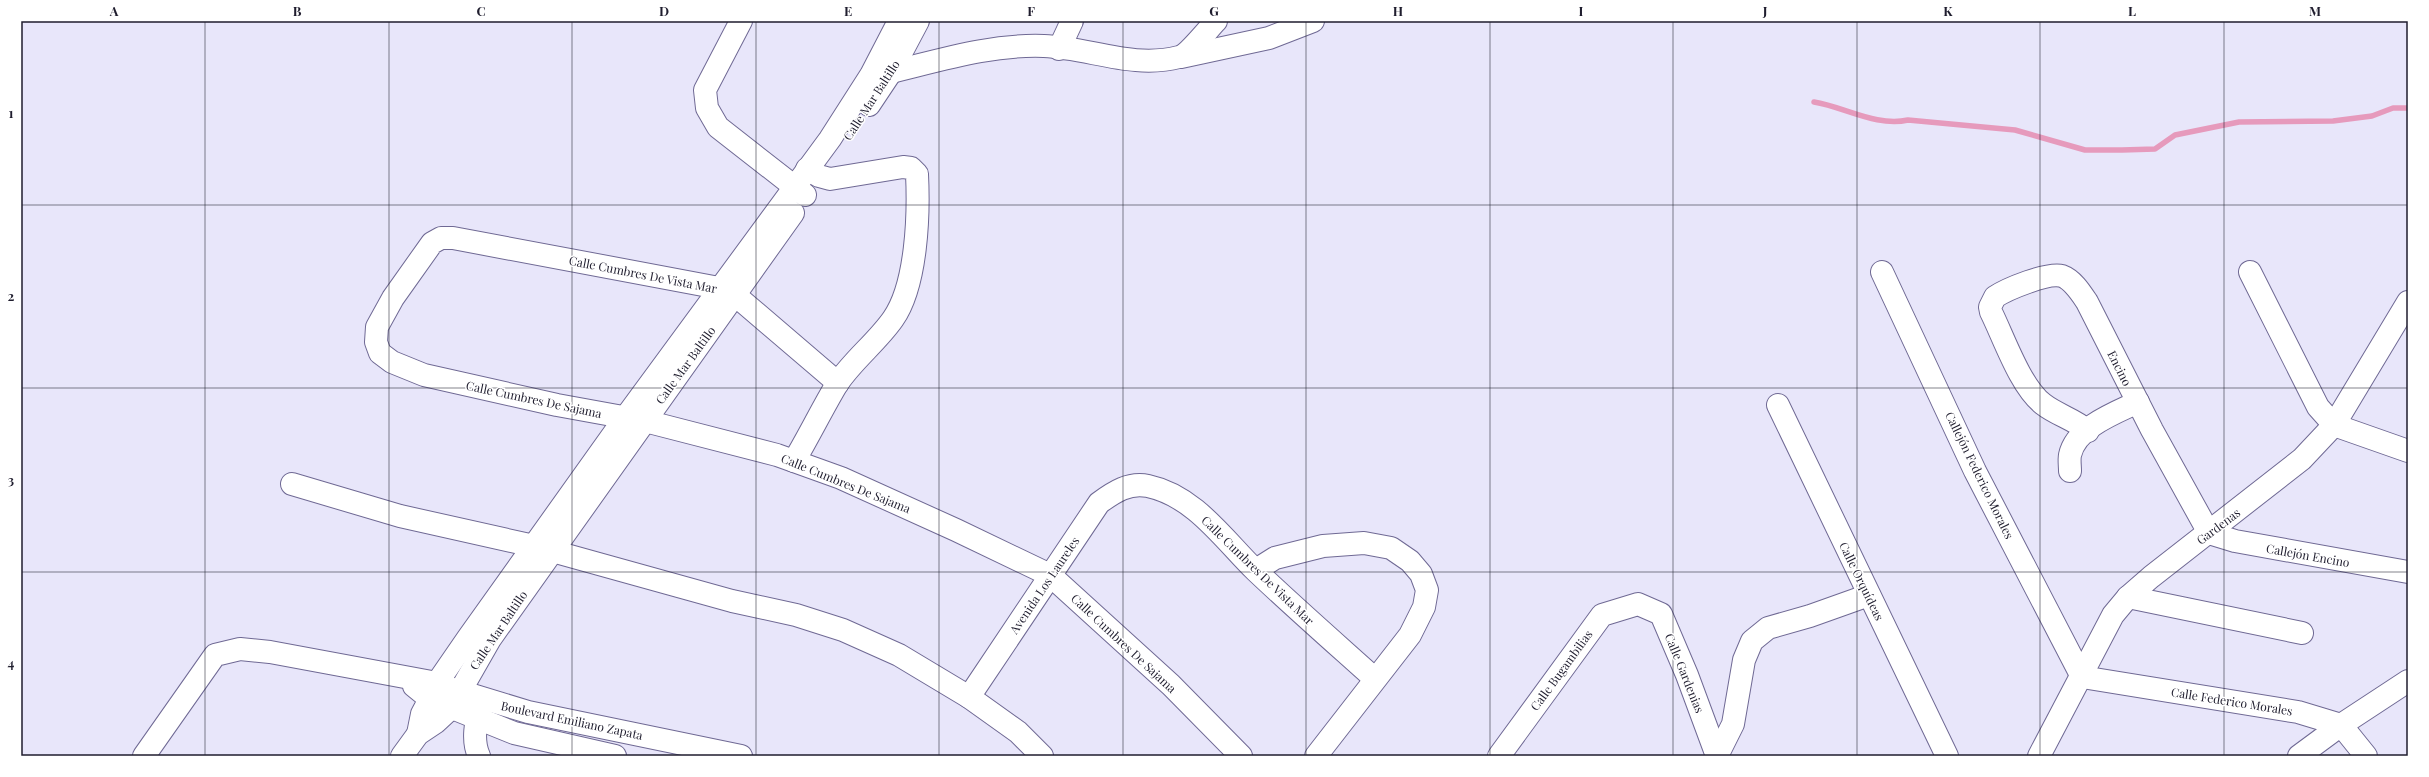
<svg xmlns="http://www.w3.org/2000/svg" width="2429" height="777" viewBox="0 0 2429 777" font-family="'Playfair Display',serif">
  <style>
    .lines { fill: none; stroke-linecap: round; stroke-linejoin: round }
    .stream { stroke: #e69abc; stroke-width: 5.5 }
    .minor-casing { stroke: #6f6994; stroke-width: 24 }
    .major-casing { stroke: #6f6994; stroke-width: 24 }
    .minor { stroke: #fff; stroke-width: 22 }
    .major { stroke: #fff; stroke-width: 22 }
    .grid { fill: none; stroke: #1f1d2e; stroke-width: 1; stroke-opacity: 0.55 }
    .labels { text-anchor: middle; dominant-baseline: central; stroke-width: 3; stroke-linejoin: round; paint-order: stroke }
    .street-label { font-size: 12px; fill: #1f1d2e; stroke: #fff }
    .neatline { fill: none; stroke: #1f1d2e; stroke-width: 1.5 }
    .grid-label { font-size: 13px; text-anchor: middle; font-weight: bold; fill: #1f1d2e }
  </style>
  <rect width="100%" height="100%" fill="#e8e6fa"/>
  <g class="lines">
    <path class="stream" d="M1814 102C1845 107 1876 127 1908 120L2015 130 2085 150H2122L2155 149 2175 135 2239 122 2333 121 2372 116 2393 108H2408"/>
    <defs>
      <g id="minor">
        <polyline points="741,21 705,90 707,108 718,127 805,195"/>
        <polyline points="1059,49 1072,21"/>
        <polyline points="1181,57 1269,38 1313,21"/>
        <path d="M877 67 891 72C941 60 992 44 1044 46 1090 48 1133 69 1179 57 1188 55 1209 28 1216 21"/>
        <polyline points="1882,272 1975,471 2082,677 2298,712 2341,725 2366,756"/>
        <polyline points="2250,272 2318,407 2334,425 2408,451"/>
        <polyline points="838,383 735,295 719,288 453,238 441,238 432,243 393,298 377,327 376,342 380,353 392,362 424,375 557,405 645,421 777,455 841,478 956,530 1050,575 1171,685 1241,756"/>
        <polyline points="1778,405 1947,756"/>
        <path d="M2088 431C2074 419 2057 415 2043 404 2020 386 2004 338 1991 312L1990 307 1995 297C2007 289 2048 272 2062 276 2073 280 2081 293 2087 302L2152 430 2209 533 2235 541 2408 572"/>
        <path d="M794 461C809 436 822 409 837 384 853 360 877 342 893 319 917 285 919 214 917 174L911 168 903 167 830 179 819 176 807 169"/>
        <path d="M2070 471C2070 466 2069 460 2070 455 2076 427 2115 413 2138 402"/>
        <polyline points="292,484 400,516 534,546 732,601 796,615 843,630 899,655 969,697 1018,732 1042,756"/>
        <polyline points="1256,570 1275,558 1323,546 1364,543 1391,548 1410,561 1421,574 1427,590 1424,607 1410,635 1316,756"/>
        <polyline points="2128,597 2302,633"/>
        <polyline points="414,686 430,699 422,714 418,734"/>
        <path d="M969 697 1099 503C1114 492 1129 482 1148 486 1195 496 1224 540 1256 571 1295 608 1335 643 1375 679"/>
        <polyline points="144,756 215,655 240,649 270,652 437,683"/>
        <polyline points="402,756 418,734 436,722 450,709"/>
        <path d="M479 756C471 739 477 718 481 701"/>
        <polyline points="1499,756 1602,615 1638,604 1661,614 1687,675 1717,756"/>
        <polyline points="1717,756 1733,724 1744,660 1752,641 1768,628 1810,616 1869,595"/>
        <polyline points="2039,756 2113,615 2128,597 2151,577 2302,459 2334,425 2408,302"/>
        <polyline points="2299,756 2341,725 2408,681"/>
      </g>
      <g id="major">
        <polyline points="869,105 891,72 918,21"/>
        <polyline points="446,687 528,712 741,756"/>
        <polyline points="450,709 490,639 793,213"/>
        <polyline points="615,756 514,733 430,699 437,683 468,638 625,418 830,139 871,75 899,21"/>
      </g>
    </defs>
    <use href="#minor" class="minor-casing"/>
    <use href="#major" class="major-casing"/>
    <use href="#minor" class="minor"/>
    <use href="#major" class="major"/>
  </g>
  <path class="grid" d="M205 21V756M389 21V756M572 21V756M756 21V756M939 21V756M1123 21V756M1306 21V756M1490 21V756M1673 21V756M1857 21V756M2040 21V756M2224 21V756M21 205H2408M21 388H2408M21 572H2408"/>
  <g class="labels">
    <g class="street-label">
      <text transform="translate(871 100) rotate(-57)">Calle Mar Baltillo</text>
      <text transform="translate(643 274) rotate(11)">Calle Cumbres De Vista Mar</text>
      <text transform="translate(685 365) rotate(-54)">Calle Mar Baltillo</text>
      <text transform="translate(2120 368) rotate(63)">Encino</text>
      <text transform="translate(534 399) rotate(12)">Calle Cumbres De Sajama</text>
      <text transform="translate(1980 475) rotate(64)">Callejón Federico Morales</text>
      <text transform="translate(846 483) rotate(22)">Calle Cumbres De Sajama</text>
      <text transform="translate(2218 526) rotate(-37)">Gardenas</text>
      <text transform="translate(2308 555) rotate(10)">Callejón Encino</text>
      <text transform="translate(1258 570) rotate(44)">Calle Cumbres De Vista Mar</text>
      <text transform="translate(1862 581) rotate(64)">Calle Orquídeas</text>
      <text transform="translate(1044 585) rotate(-56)">Avenida Los Laureles</text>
      <text transform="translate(498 630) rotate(-56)">Calle Mar Baltillo</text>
      <text transform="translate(1124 643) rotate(43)">Calle Cumbres De Sajama</text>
      <text transform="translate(1561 670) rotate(-54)">Calle Bugambilias</text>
      <text transform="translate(1685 673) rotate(68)">Calle Gardenias</text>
      <text transform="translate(2232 701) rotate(9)">Calle Federico Morales</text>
      <text transform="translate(572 720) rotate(12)">Boulevard Emiliano Zapata</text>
    </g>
  </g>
  <rect width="2429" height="777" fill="none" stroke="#ffffff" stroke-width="44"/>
  <rect x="22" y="22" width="2385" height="733" class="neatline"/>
  <g class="grid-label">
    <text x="114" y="16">A</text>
    <text x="297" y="16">B</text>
    <text x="481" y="16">C</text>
    <text x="664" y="16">D</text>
    <text x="848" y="16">E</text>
    <text x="1031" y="16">F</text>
    <text x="1214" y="16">G</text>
    <text x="1398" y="16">H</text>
    <text x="1581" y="16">I</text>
    <text x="1765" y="16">J</text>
    <text x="1948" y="16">K</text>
    <text x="2132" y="16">L</text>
    <text x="2315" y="16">M</text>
    <text x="11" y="118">1</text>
    <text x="11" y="301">2</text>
    <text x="11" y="485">3</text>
    <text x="11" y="668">4</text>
  </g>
</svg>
